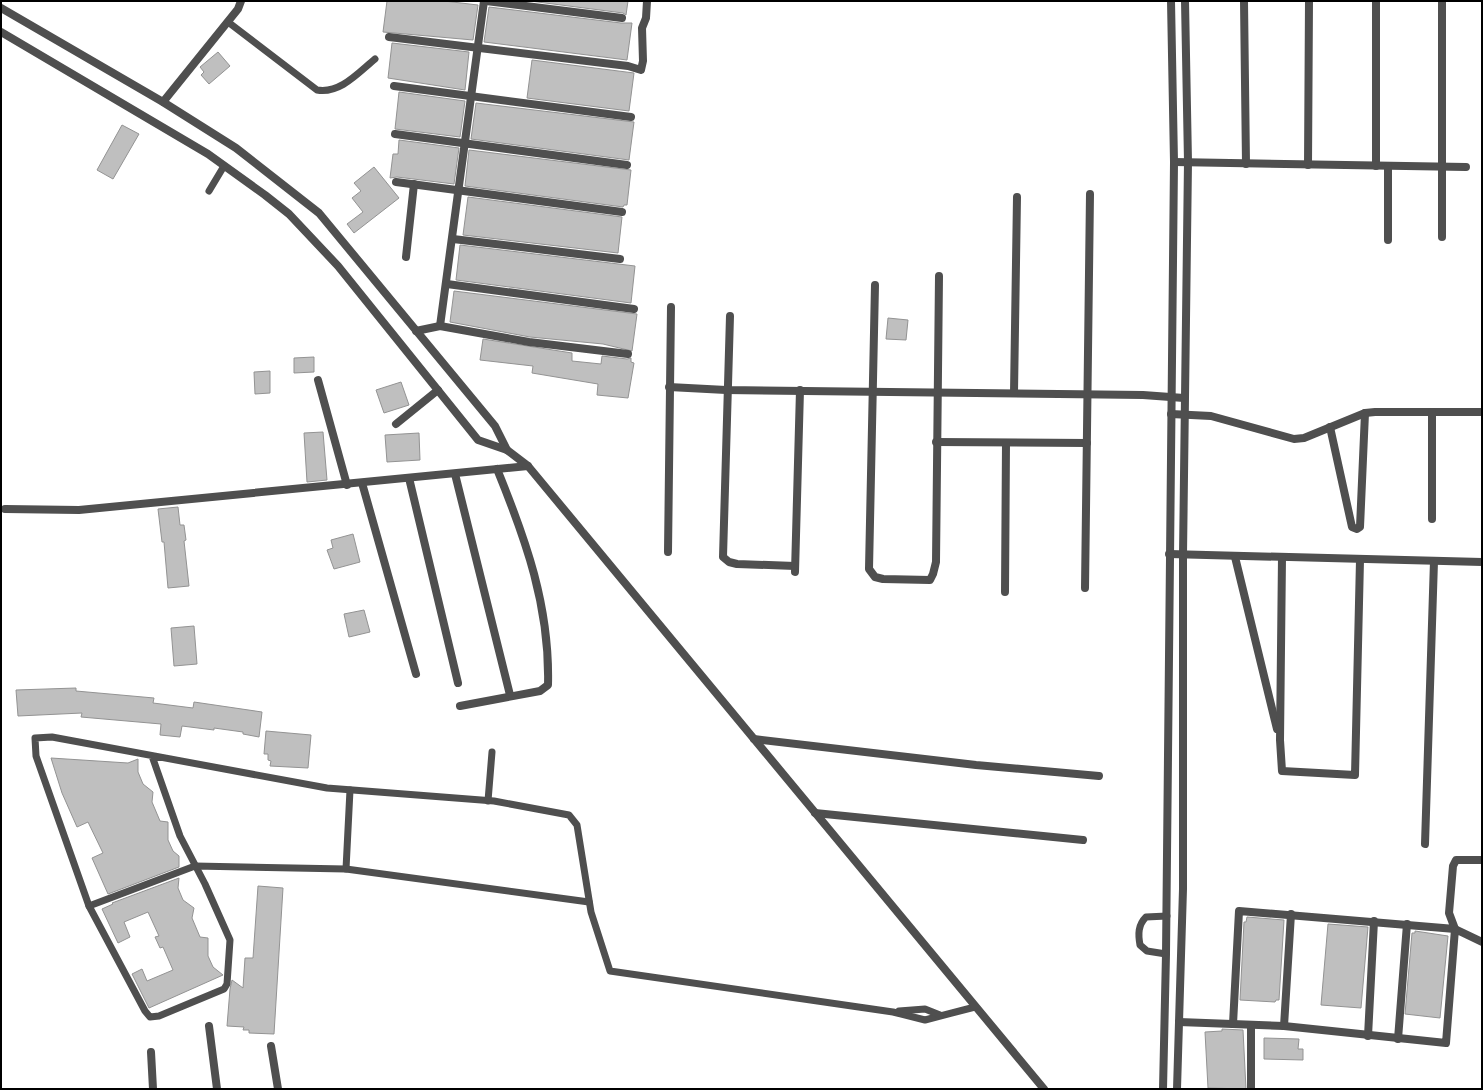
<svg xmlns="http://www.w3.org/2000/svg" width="1483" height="1090" viewBox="0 0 1483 1090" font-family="Cabin,sans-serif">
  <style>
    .building { fill: #bfbfbf; stroke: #939393 }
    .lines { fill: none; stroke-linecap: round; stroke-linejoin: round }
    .service { stroke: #4f4f4f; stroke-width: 7 }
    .minor { stroke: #4f4f4f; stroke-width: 8 }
    .tertiary { stroke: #4f4f4f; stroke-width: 8 }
  </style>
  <rect width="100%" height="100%" fill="#fff"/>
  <g class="building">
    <polygon points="387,1 444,1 478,5 473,40 383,32"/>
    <polygon points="530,1 628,1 626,15 623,13"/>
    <polygon points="489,7 621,23 632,23 627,60 484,42"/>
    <polygon points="392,43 469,52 465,90 388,78"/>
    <polygon points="218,52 230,66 209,84 201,75 204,72 200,67"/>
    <polygon points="532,60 634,73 629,111 527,98"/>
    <polygon points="399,92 465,101 460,137 395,129"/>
    <polygon points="476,103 634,122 629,160 471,139"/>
    <polygon points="122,125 139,134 113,179 97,170"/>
    <polygon points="399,140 459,148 454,184 397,177 390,178 393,154 398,154"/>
    <polygon points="469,150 631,170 627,205 624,205 623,207 465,186"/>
    <polygon points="374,167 399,198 354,233 347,224 363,212 352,198 361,191 354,183"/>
    <polygon points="468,197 622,217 618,253 463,235"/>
    <polygon points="460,245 635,266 631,303 456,280"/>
    <polygon points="454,291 637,314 632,351 603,344 530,337 450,322"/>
    <polygon points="888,318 908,320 906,340 886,339"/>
    <polygon points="483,339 572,353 572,361 601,364 602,356 627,359 631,358 631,362 634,363 628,398 597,395 598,384 532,373 533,366 480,360"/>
    <polygon points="314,357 314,372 294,373 294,358"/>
    <polygon points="270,371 270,393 255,394 254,372"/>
    <polygon points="401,382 409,405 384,413 376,390"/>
    <polygon points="323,432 327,480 307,482 304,433"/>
    <polygon points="419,433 420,460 387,462 385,435"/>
    <polygon points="178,507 180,525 184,525 186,540 184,541 189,586 168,588 164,542 162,542 158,509"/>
    <polygon points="353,534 360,562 334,569 327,550 333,548 331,540"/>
    <polygon points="364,610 370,632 349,637 344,614"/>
    <polygon points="194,626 197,664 174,666 171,628"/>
    <polygon points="76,688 76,691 154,698 153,703 193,708 194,702 262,712 259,737 243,734 243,732 214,728 214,730 182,726 180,737 160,735 161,724 81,717 82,713 18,716 16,690"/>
    <polygon points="266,731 311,735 308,768 270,766 271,761 268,760 268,754 264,754"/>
    <polygon points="51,758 128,763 138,759 138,772 143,784 153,792 152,802 160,821 168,822 168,840 173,851 179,856 179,867 108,894 92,858 103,853 88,822 77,827 62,793"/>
    <polygon points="179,878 178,888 183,900 194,908 192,918 200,937 208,938 208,956 213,967 223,975 149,1008 132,974 142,969 147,981 173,970 163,947 160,948 155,937 159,936 148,912 124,922 130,937 118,943 102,909 113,904 112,903"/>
    <polygon points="258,886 283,888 274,1034 249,1033 249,1030 243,1030 244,1027 227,1026 230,989 232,980 243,988 245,958 253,958"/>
    <polygon points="1247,917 1284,920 1279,1000 1276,1000 1275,1002 1240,1000 1244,922 1246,922"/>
    <polygon points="1328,924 1368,927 1361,1008 1321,1005"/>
    <polygon points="1415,931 1448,936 1440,1018 1405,1014 1412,933 1415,933"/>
    <polygon points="1222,1029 1243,1030 1246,1089 1208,1088 1205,1032 1222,1031"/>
    <polygon points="1264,1038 1299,1039 1298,1049 1303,1049 1303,1060 1264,1059"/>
  </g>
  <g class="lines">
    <g class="service">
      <path d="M228 22 317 90C340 94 358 73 375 59"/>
      <polyline points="209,191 224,166"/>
      <polyline points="152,756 180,836 205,884 230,940 227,984 224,989 159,1016 150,1017 145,1011 89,906 36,756 35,738 52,737 327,788 494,801 569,815 577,825 591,912 610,971 893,1012 925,1020 975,1007"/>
      <polyline points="488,801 492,752"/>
      <polyline points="346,869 350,790"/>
      <polyline points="89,906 195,866 346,869 589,902"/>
      <path d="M1166 954 1147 951 1140 945C1138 934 1138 925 1146 917L1167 916"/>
      <polyline points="899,1011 925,1009 940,1015"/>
    </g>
    <g class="minor">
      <polyline points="486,1 622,18"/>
      <polyline points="1244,1 1246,164"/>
      <polyline points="1376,1 1376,166"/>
      <polyline points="1442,1 1442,237"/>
      <polyline points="389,37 628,66 641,70 643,61 642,28 646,18 647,1"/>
      <polyline points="394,86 631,117"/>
      <polyline points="163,102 238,9 241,1"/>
      <polyline points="395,134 627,165"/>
      <polyline points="1174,162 1466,167"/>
      <polyline points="1308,165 1309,1"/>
      <polyline points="1388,166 1388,240"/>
      <polyline points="396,182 622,212"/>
      <polyline points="453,239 620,259"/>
      <polyline points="406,257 414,184"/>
      <polyline points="447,284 634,309"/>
      <polyline points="875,285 869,569 875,577 883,579 930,580 933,574 936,562 939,276"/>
      <polyline points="730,316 723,557 729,562 737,564 795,566"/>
      <polyline points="440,326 484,1"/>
      <polyline points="416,331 440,326 529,342 628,354"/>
      <polyline points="318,380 347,485"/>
      <polyline points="669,387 726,390 1143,395 1184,398"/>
      <polyline points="1014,393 1017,197"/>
      <polyline points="1171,414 1211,416 1294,439 1304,438 1365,413 1375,412 1482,412"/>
      <polyline points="396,424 438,390"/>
      <polyline points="1330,427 1352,527 1357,529 1360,527 1365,413"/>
      <polyline points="936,442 1087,443"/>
      <polyline points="455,474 510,695"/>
      <polyline points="409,478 458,683"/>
      <polyline points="362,483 416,674"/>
      <polyline points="5,509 79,510 528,466"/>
      <polyline points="1432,519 1432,412"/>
      <polyline points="668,552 671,307"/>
      <polyline points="1169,554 1482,562"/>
      <polyline points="1235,557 1277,729"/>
      <polyline points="1282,557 1280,740 1282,771 1355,775 1360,560"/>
      <polyline points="795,572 800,390"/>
      <polyline points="1085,588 1090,194"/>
      <polyline points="1005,592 1006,443"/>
      <path d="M460 706 540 691 548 685C550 607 526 540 497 469"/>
      <polyline points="754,739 976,765 1099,776"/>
      <polyline points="815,813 1083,840"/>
      <polyline points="1425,844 1434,561"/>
      <polyline points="1179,1022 1284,1026 1446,1043 1455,929 1482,942"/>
      <polyline points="1233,1024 1239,911 1455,929 1449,913 1453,866 1456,860 1482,860"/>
      <polyline points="1251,1025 1251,1089"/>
      <polyline points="209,1026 217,1089"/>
      <polyline points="1284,1026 1291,914"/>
      <polyline points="1368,1036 1374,921"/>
      <polyline points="1398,1039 1407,924"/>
      <polyline points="271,1046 278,1089"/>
      <polyline points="151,1052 153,1089"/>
    </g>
    <g class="tertiary">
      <polyline points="1,8 163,102 236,148 319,213 495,426 507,450"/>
      <polyline points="1,32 208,154 265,195 289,214 338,266 478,440 507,450 528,466 1044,1089"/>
      <polyline points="1163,1089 1166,954 1174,162 1171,1"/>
      <polyline points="1177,1089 1183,889 1183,555 1188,162 1185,1"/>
    </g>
  </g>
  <rect width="1483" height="1090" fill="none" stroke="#000000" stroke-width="4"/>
</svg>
